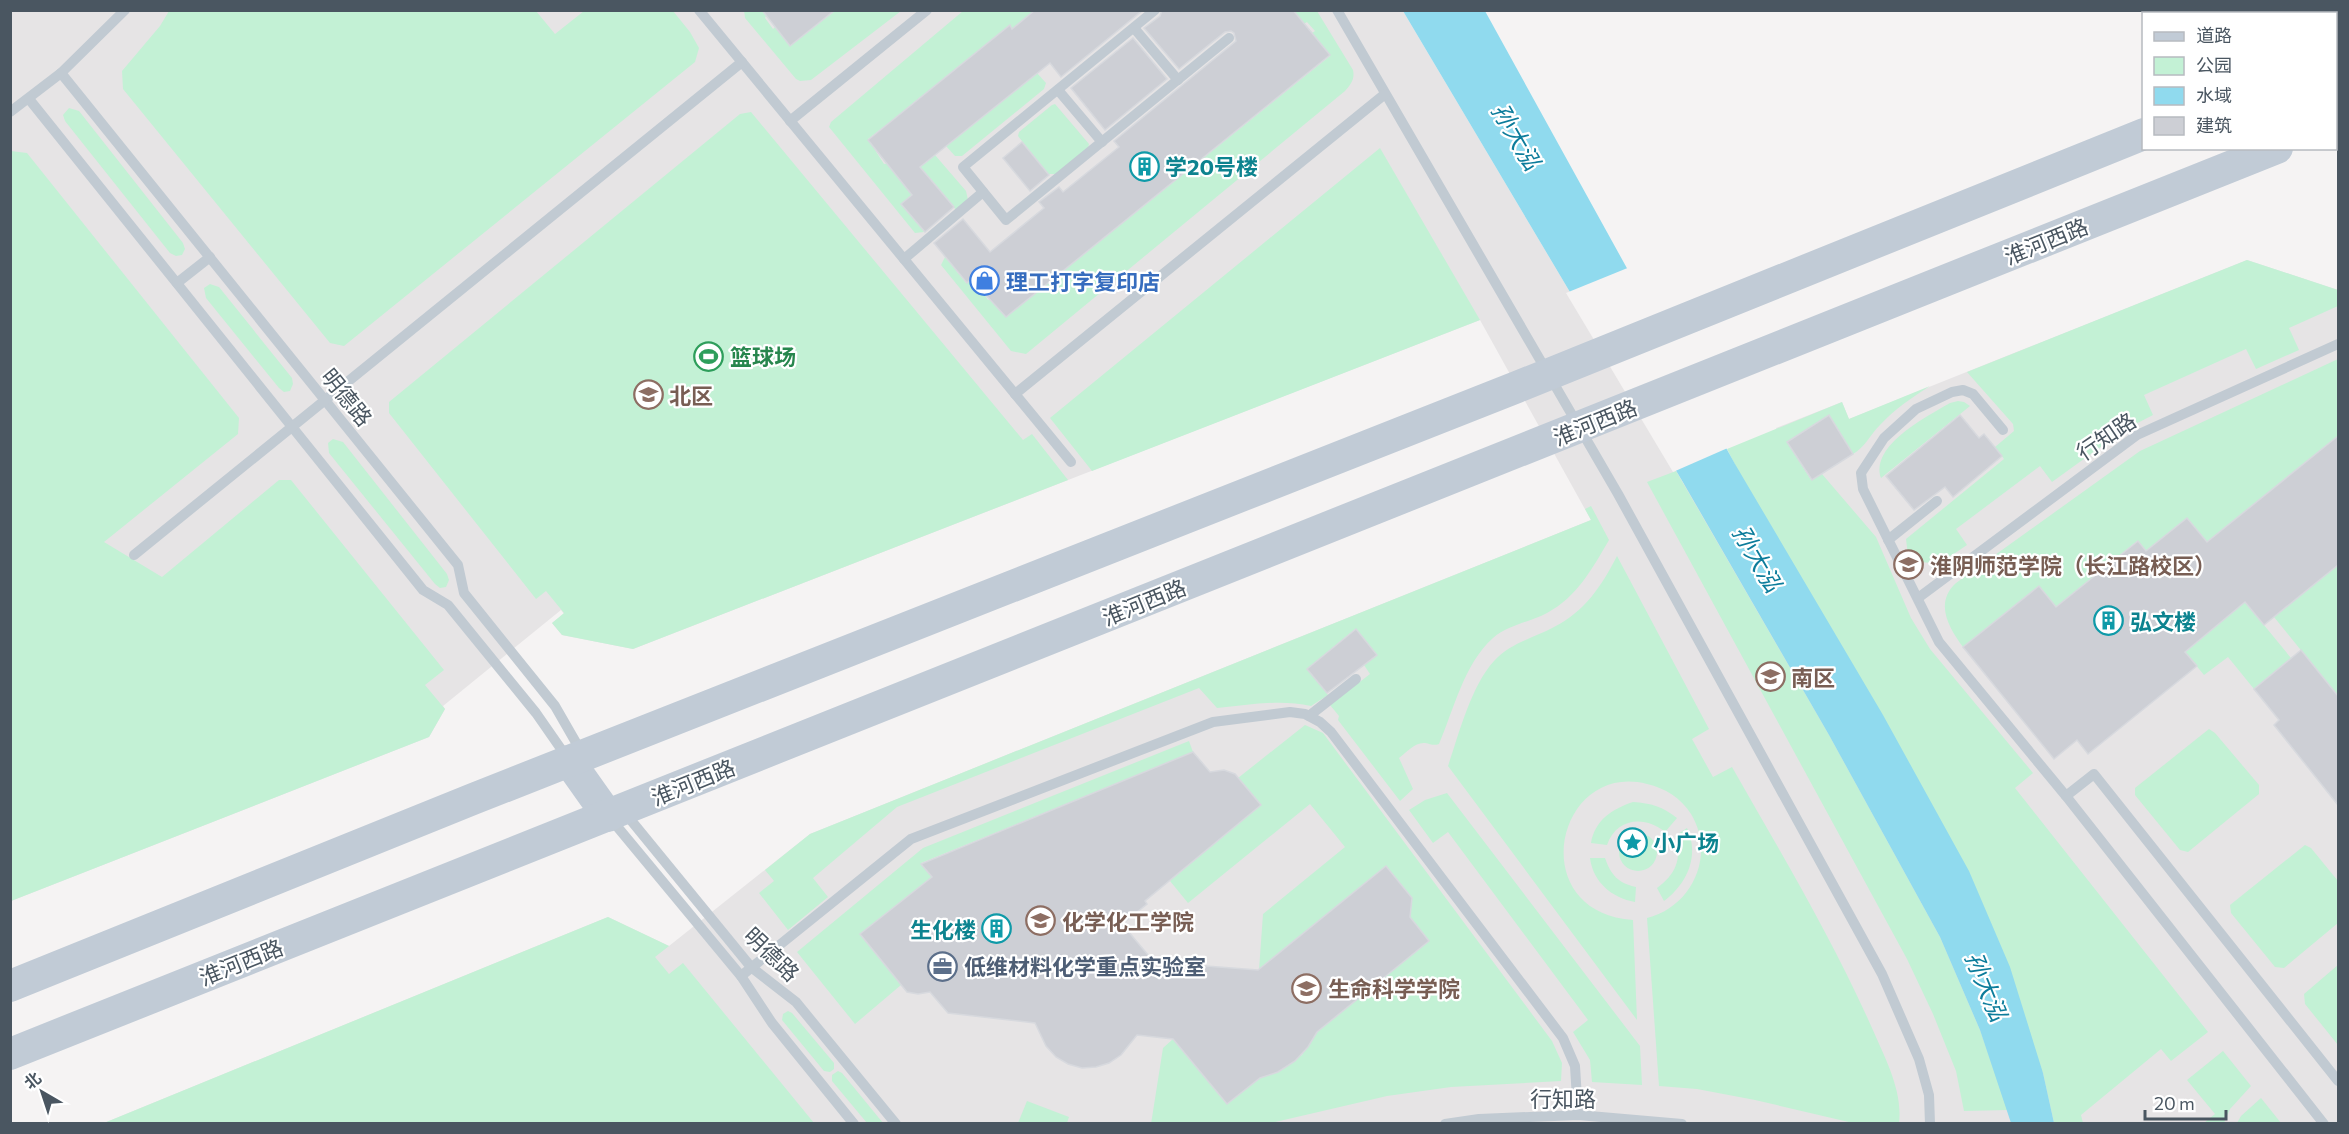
<svg xmlns="http://www.w3.org/2000/svg" width="2349" height="1134" viewBox="0 0 2349 1134" font-family="Commissioner,'Noto Sans SC',sans-serif">
  <style>
    .education { fill: #e6e4e5 }
    .green { fill: #c3f1d5 }
    .water { fill: #90daee }
    .pier { fill: #f5f3f3 }
    .building { fill: #cdcfd5; stroke: #d7d9de; stroke-width: 1.5 }
    .lines { fill: none; stroke-linecap: round; stroke-linejoin: round }
    .service { stroke: #c1cad2; stroke-width: 10 }
    .secondary { stroke: #c1cbd6; stroke-width: 32 }
    .labels { text-anchor: middle; dominant-baseline: central; stroke-width: 4.5; stroke-linejoin: round; paint-order: stroke }
    .culture-label { font-size: 22px; font-weight: bold; fill: #0d838f; stroke: #fff; text-anchor: start }
    .street-label { font-size: 22px; fill: #4a5661; stroke: #fff }
    .shop-label { font-size: 22px; font-weight: bold; fill: #366cbe; stroke: #fff; text-anchor: start }
    .leisure-label { font-size: 22px; font-weight: bold; fill: #27864d; stroke: #fff; text-anchor: start }
    .education-label { font-size: 22px; font-weight: bold; fill: #785e54; stroke: #fff; text-anchor: start }
    .service-label { font-size: 22px; font-weight: bold; fill: #4e5e75; stroke: #fff; text-anchor: start }
    .water-label { font-size: 24px; font-style: italic; fill: #0c7c9b; stroke: #fff }
  </style>
  <rect width="100%" height="100%" fill="#f5f3f3"/>
  <polygon class="education" points="11,11 1403,11 1684,484 1783,445 1776,428 1842,402 1849,419 2247,260 2338,290 2338,1123 104,1123 608,917 669,946 810,834 1591,520 1480,320 633,649 562,635 552,623 564,614 561,610 443,706 445,709 429,737 11,901"/>
  <g class="green">
    <polygon points="744,10 762,11 766,16 765,18 773,29 775,27 790,46 835,11 901,11 811,80 800,81 796,79 745,18"/>
    <polygon points="169,11 536,11 555,34 584,11 673,11 690,32 699,48 695,62 344,346 330,343 123,89 122,71 160,26"/>
    <polygon points="963,11 1035,11 1012,29 1009,26 991,40 973,61 970,57 944,78 947,82 923,100 920,97 906,109 908,113 885,131 882,128 868,139 884,164 935,155 966,191 968,200 956,210 931,179 902,203 924,232 915,233 829,127 831,122"/>
    <path d="M1251 11H1317L1353 70C1355 79 1351 84 1345 91L1026 354 1011 351 941 265 945 257 966 283 973 277 988 300 991 298 1006 317 1330 56 1312 33 1315 31 1307 22 1304 24Z"/>
    <polygon points="1037,73 1046,83 1044,89 962,156 955,156 946,146"/>
    <polygon points="1055,104 1089,144 1088,148 1057,174 1048,174 1018,136 1019,132 1052,105"/>
    <polygon points="69,108 79,111 183,243 185,249 182,255 176,256 170,253 65,121 63,115"/>
    <polygon points="751,112 1023,440 1032,434 1068,480 633,649 562,635 552,623 564,613 546,591 536,599 389,413 389,402 740,114"/>
    <polygon points="1380,148 1480,320 1092,471 1050,418"/>
    <polygon points="11,151 27,153 239,418 238,434 104,542 162,577 279,480 291,480 444,670 425,685 445,709 429,737 11,901"/>
    <path d="M2247 260 2338 290V306L2289 328 2299 350 2256 369 2246 349 2144 395 2153 415 2124 430 2052 482 2040 466 1956 529 1967 545C1948 558 1931 571 1908 556L1906 539 2004 459 1995 447 2014 431 2013 424 1967 372Z"/>
    <polygon points="210,284 219,287 292,378 293,384 290,391 284,392 279,388 206,298 204,288"/>
    <path d="M2338 359V436L2207 542 2187 518 2146 551 2137 541 2056 607 2039 586 1963 647C1949 628 1934 603 1956 583L2140 451Z"/>
    <path d="M1930 386C1911 398 1895 409 1880 425 1870 435 1865 447 1853 454L1828 416 1787 442 1811 480 1822 474 1876 537 1911 618 1930 649 2033 773 2015 788 2208 1032 2171 1061 2161 1049 2081 1115 2083 1123H2054L2043 1073 1727 449 1842 402 1849 419Z"/>
    <path d="M1958 401 1964 402 1970 406 1881 478C1870 445 1928 416 1950 403Z"/>
    <polygon points="333,439 343,442 447,574 449,580 446,587 440,588 435,584 329,453 328,443"/>
    <polygon points="1676,471 1829,735 1940,937 1980,1030 2008,1110 1964,1111 1956,1071 1933,1014 1907,959 1647,482"/>
    <path d="M1591 506 1609 540C1592 569 1577 597 1547 613 1530 622 1508 625 1493 638 1464 664 1454 709 1439 744 1433 746 1431 744 1425 743 1415 742 1407 752 1399 758L1413 789 1400 801 1338 720 1339 716 1330 705 1370 674 1364 665 1377 655 1355 629 1307 669 1328 695 1311 706C1280 699 1249 705 1217 708L1199 688 897 807 813 878 828 897 788 930 759 893 774 881 765 870 810 834 1591 520 1585 509Z"/>
    <path d="M1617 556 1709 729 1692 739 1713 777 1732 767C1781 853 1832 938 1872 1028 1885 1058 1903 1091 1899 1123H1853L1755 1100 1697 1089 1659 1086 1647 918C1692 907 1716 855 1691 814 1681 798 1665 788 1647 784 1556 761 1523 912 1633 920L1637 1020 1448 766C1459 734 1471 686 1494 661 1510 643 1534 638 1554 627 1585 611 1601 587 1617 556Z"/>
    <polygon points="2338,565 2338,696 2274,617"/>
    <polygon points="2245,602 2291,658 2254,689 2228,657 2204,675 2185,652"/>
    <polygon points="1305,725 1323,733 1552,1041 1562,1063 1561,1081 1451,1087 1387,1096 1271,1123 1151,1124 1163,1048 1173,1039 1227,1104 1260,1078 1278,1072 1302,1055 1317,1032 1411,910 1412,898 1386,866 1259,970 1263,914 1345,847 1310,804 1188,903 1170,881 1260,805 1238,778"/>
    <polygon points="2209,729 2215,733 2259,785 2259,794 2188,852 2180,850 2135,795 2135,788"/>
    <polygon points="1189,741 1193,752 921,863 932,877 861,934 901,985 855,1024 797,952 923,848"/>
    <polygon points="1447,793 1640,1046 1642,1085 1592,1082 1590,1060 1573,1032 1588,1020 1448,832 1433,843 1409,810 1425,800"/>
    <path d="M1633 802C1651 803 1663 807 1677 818L1665 832C1645 815 1616 818 1607 845L1591 843C1595 820 1612 809 1633 802Z"/>
    <path d="M1687 828C1700 856 1687 884 1664 901L1657 888C1675 875 1683 859 1675 836Z"/>
    <circle cx="1638" cy="852" r="19"/>
    <polygon points="2305,845 2311,848 2338,881 2338,923 2284,968 2275,967 2231,913 2230,905"/>
    <path d="M1590 858H1605C1611 875 1618 883 1636 887L1635 902C1612 898 1593 882 1590 858Z"/>
    <polygon points="608,917 669,946 655,957 669,974 683,963 814,1123 104,1123"/>
    <polygon points="2338,965 2338,1045 2305,1004 2304,994"/>
    <polygon points="788,1011 792,1013 834,1063 834,1069 830,1072 824,1071 782,1020 783,1014"/>
    <polygon points="2223,1051 2251,1086 2230,1109 2224,1123 2204,1123 2215,1114 2187,1080"/>
    <polygon points="838,1071 842,1073 883,1123 867,1123 832,1081 832,1075"/>
    <polygon points="2261,1098 2281,1123 2237,1123 2241,1116"/>
    <polygon points="1027,1101 1069,1117 1067,1123 1018,1123"/>
  </g>
  <polygon class="water" points="1403,11 1485,11 1735,464 1883,715 1969,871 2010,967 2043,1073 2054,1123 2011,1123 1980,1030 1940,937 1829,735 1684,484"/>
  <polygon class="pier" points="1630,267 1730,447 1673,472 1566,293"/>
  <g class="building">
    <polygon points="762,10 835,10 790,46"/>
    <polygon points="1035,10 1143,10 1061,77 1050,63 920,167 954,207 925,232 901,204 912,195 868,140 1010,25 1012,29"/>
    <polygon points="1162,10 1293,10 1330,55 1006,317 971,279 967,283 934,243 963,219 990,252 1044,208 1039,202 1059,187 1063,192 1119,147 1114,141 1236,41 1234,33 1231,31 1225,32 1179,69 1144,28 1160,16"/>
    <polygon points="1133,38 1167,79 1105,130 1071,88"/>
    <polygon points="1022,142 1049,175 1030,191 1003,158"/>
    <polygon points="1829,415 1853,454 1812,480 1787,442"/>
    <polygon points="1960,415 1979,438 1984,434 2002,456 1953,497 1945,487 1914,510 1886,476"/>
    <polygon points="2338,436 2338,565 2264,625 2245,602 2185,652 2197,666 2088,754 2077,740 2054,759 1963,647 2039,586 2056,607 2138,541 2146,551 2187,518 2207,542"/>
    <polygon points="1356,629 1377,655 1327,693 1307,669"/>
    <polygon points="2301,650 2338,696 2338,805 2274,725 2279,720 2254,689"/>
    <polygon points="1193,752 1210,772 1224,770 1235,774 1261,805 1145,901 1147,904 1122,924 1154,962 1258,970 1386,866 1412,898 1410,917 1429,941 1317,1032 1308,1047 1295,1061 1278,1072 1260,1078 1227,1104 1173,1039 1137,1035 1121,1055 1109,1063 1096,1067 1082,1068 1068,1064 1056,1057 1046,1046 1035,1023 948,1013 930,992 918,994 907,992 860,934 932,877 921,864"/>
  </g>
  <g class="lines">
    <g class="service">
      <polyline points="699,10 1071,462"/>
      <polyline points="1155,10 963,167 1006,220 1229,38"/>
      <polyline points="1337,10 1618,494 1882,974 1919,1059 1929,1095 1930,1124"/>
      <polyline points="1134,28 1178,80"/>
      <polyline points="61,73 458,565 464,593 555,706 582,753"/>
      <polyline points="1058,90 1102,142"/>
      <polyline points="29,99 423,590 448,605 536,713 568,759"/>
      <polyline points="10,112 61,73 125,10"/>
      <polyline points="790,121 927,10"/>
      <polyline points="904,259 983,192"/>
      <polyline points="177,283 210,257"/>
      <polyline points="1015,394 1385,94"/>
      <polyline points="2003,430 1973,394 1963,390 1952,392 1916,409 1884,438 1861,473 1863,489 1939,642 2066,796 2324,1124"/>
      <polyline points="1888,540 1937,501"/>
      <polyline points="134,555 742,62"/>
      <polyline points="1918,598 2137,435 2338,344"/>
      <polyline points="1309,716 1356,679"/>
      <polyline points="2066,796 2094,774 2338,1081"/>
      <polyline points="625,813 751,967 796,1002 896,1124"/>
      <polyline points="610,818 741,976 772,1023 854,1124"/>
      <polyline points="741,976 911,839 1213,722 1290,712 1305,714 1320,722 1331,732 1563,1038 1575,1066 1578,1115"/>
      <polyline points="1445,1124 1479,1119 1578,1115 1682,1124"/>
    </g>
    <g class="secondary">
      <polyline points="2336,57 2338,56"/>
      <polyline points="2336,125 2338,124"/>
      <polyline points="569,761 608,816"/>
      <polyline points="10,986 473,799 1517,387 2144,134"/>
      <polyline points="10,1054 2277,148"/>
    </g>
  </g>
  <defs>
    <symbol id="building-ring" viewBox="-11 -11 22 22"><circle r="9.5" fill="#fff" stroke="#0f9aa8" stroke-width="1.5"/><path d="M-4-6H4V6H1V3H-1V6H-4ZM-2.5-4.3h1.7v1.8h-1.7ZM.8-4.3h1.7v1.8H.8ZM-2.5-1h1.7V.8h-1.7ZM.8-1h1.7V.8H.8Z" fill="#0f9aa8"/></symbol>
    <symbol id="shop-ring" viewBox="-11 -11 22 22"><circle r="9.5" fill="#fff" stroke="#3f7fe0" stroke-width="1.5"/><path d="M-5-2.5h2.3a2.7 3.5 0 0 1 5.4 0H5L5.5 6h-11ZM-1.5-2.5h3a1.5 2.3 0 0 0-3 0Z" fill="#3f7fe0"/></symbol>
    <symbol id="stadium-ring" viewBox="-11 -11 22 22"><circle r="9.5" fill="#fff" stroke="#2e9e5b" stroke-width="1.5"/><path d="M0-5a6.5 5 0 1 0 0 10a6.5 5 0 1 0 0-10ZM-3.5-1.8h7v3.6h-7Z" fill="#2e9e5b"/></symbol>
    <symbol id="university-ring" viewBox="-11 -11 22 22"><circle r="9.5" fill="#fff" stroke="#8d6e63" stroke-width="1.5"/><path d="M0-5L7-2L0 1L-7-2ZM-4 1L0 2.5L4 1V4Q0 6-4 4Z" fill="#8d6e63"/></symbol>
    <symbol id="sight-ring" viewBox="-11 -11 22 22"><circle r="9.5" fill="#fff" stroke="#0f9aa8" stroke-width="1.5"/><path d="M0-6L1.8-2.2L6-1.7L2.9 1.2L3.7 5.4L0 3.3L-3.7 5.4L-2.9 1.2L-6-1.7L-1.8-2.2Z" fill="#0f9aa8"/></symbol>
    <symbol id="office-ring" viewBox="-11 -11 22 22"><circle r="9.5" fill="#fff" stroke="#5c6f8a" stroke-width="1.5"/><path d="M-6-3h4V-5.5h4V-3h4V5H-6ZM-1-4.5V-3h2v-1.5ZM-6 0V1H6V0Z" fill="#5c6f8a"/></symbol>
  </defs>
  <g fill-rule="evenodd">
    <use href="#building-ring" x="1128" y="150" width="33" height="33"/>
    <use href="#shop-ring" x="968" y="264" width="33" height="33"/>
    <use href="#stadium-ring" x="692" y="340" width="33" height="33"/>
    <use href="#university-ring" x="632" y="378" width="33" height="33"/>
    <use href="#university-ring" x="1892" y="548" width="33" height="33"/>
    <use href="#building-ring" x="2092" y="604" width="33" height="33"/>
    <use href="#university-ring" x="1754" y="660" width="33" height="33"/>
    <use href="#sight-ring" x="1616" y="826" width="33" height="33"/>
    <use href="#university-ring" x="1024" y="904" width="33" height="33"/>
    <use href="#building-ring" x="980" y="912" width="33" height="33"/>
    <use href="#office-ring" x="926" y="950" width="33" height="33"/>
    <use href="#university-ring" x="1290" y="972" width="33" height="33"/>
  </g>
  <g class="labels">
    <g class="culture-label">
      <text x="1165" y="166">学20号楼</text>
      <text x="2130" y="621">弘文楼</text>
      <text x="1653" y="842">小广场</text>
      <text x="976" y="929" text-anchor="end">生化楼</text>
    </g>
    <g class="street-label">
      <text transform="translate(2046 241) rotate(-22)">淮河西路</text>
      <text transform="translate(347 397) rotate(51)">明德路</text>
      <text transform="translate(1595 422) rotate(-22)">淮河西路</text>
      <text transform="translate(2106 436) rotate(-34)">行知路</text>
      <text transform="translate(1144 602) rotate(-22)">淮河西路</text>
      <text transform="translate(693 782) rotate(-22)">淮河西路</text>
      <text transform="translate(772 954) rotate(44)">明德路</text>
      <text transform="translate(241 962) rotate(-22)">淮河西路</text>
      <text x="1563" y="1098">行知路</text>
    </g>
    <g class="shop-label">
      <text x="1006" y="281">理工打字复印店</text>
    </g>
    <g class="leisure-label">
      <text x="730" y="356">篮球场</text>
    </g>
    <g class="education-label">
      <text x="669" y="395">北区</text>
      <text x="1930" y="565">淮阴师范学院（长江路校区）</text>
      <text x="1791" y="677">南区</text>
      <text x="1062" y="921">化学化工学院</text>
      <text x="1328" y="988">生命科学学院</text>
    </g>
    <g class="service-label">
      <text x="964" y="966">低维材料化学重点实验室</text>
    </g>
    <g class="water-label">
      <text transform="translate(1517 136) rotate(60)">孙大泓</text>
      <text transform="translate(1758 558) rotate(60)">孙大泓</text>
      <text transform="translate(1987 986) rotate(68)">孙大泓</text>
    </g>
  </g>
  <rect width="2349" height="1134" fill="none" stroke="#4a5661" stroke-width="24"/>
  <rect x="2142" y="12" width="195" height="138" fill="#ffffff" stroke="#b7bbc0" stroke-width="1.5"/>
  <rect x="2154" y="32" width="30" height="9" fill="#c1cbd6" stroke="#b7bbc0" stroke-width="1.5"/>
  <text x="2196" y="42" font-size="18" fill="#4a5661">道路</text>
  <rect x="2154" y="57" width="30" height="18" fill="#c3f1d5" stroke="#b7bbc0" stroke-width="1.5"/>
  <text x="2196" y="72" font-size="18" fill="#4a5661">公园</text>
  <rect x="2154" y="87" width="30" height="18" fill="#90daee" stroke="#b7bbc0" stroke-width="1.5"/>
  <text x="2196" y="102" font-size="18" fill="#4a5661">水域</text>
  <rect x="2154" y="117" width="30" height="18" fill="#cdcfd5" stroke="#b7bbc0" stroke-width="1.5"/>
  <text x="2196" y="132" font-size="18" fill="#4a5661">建筑</text>
  <g transform="translate(42 1092) rotate(321)" stroke="#ffffff" stroke-width="4.5" paint-order="stroke">
  <path d="M0-4.5L10 22L0 15L-10 22Z" fill="#4a5661"/>
  <text y="-9" font-size="16" font-weight="bold" text-anchor="middle" fill="#4a5661">北</text>
  </g>
  <path d="M2145 1110v9h81v-9" fill="none" stroke="#4a5661" stroke-width="3"/>
  <text x="2154" y="1110" font-size="18" fill="#4a5661" stroke="#ffffff" stroke-width="4.5" paint-order="stroke">20 m</text>
</svg>
